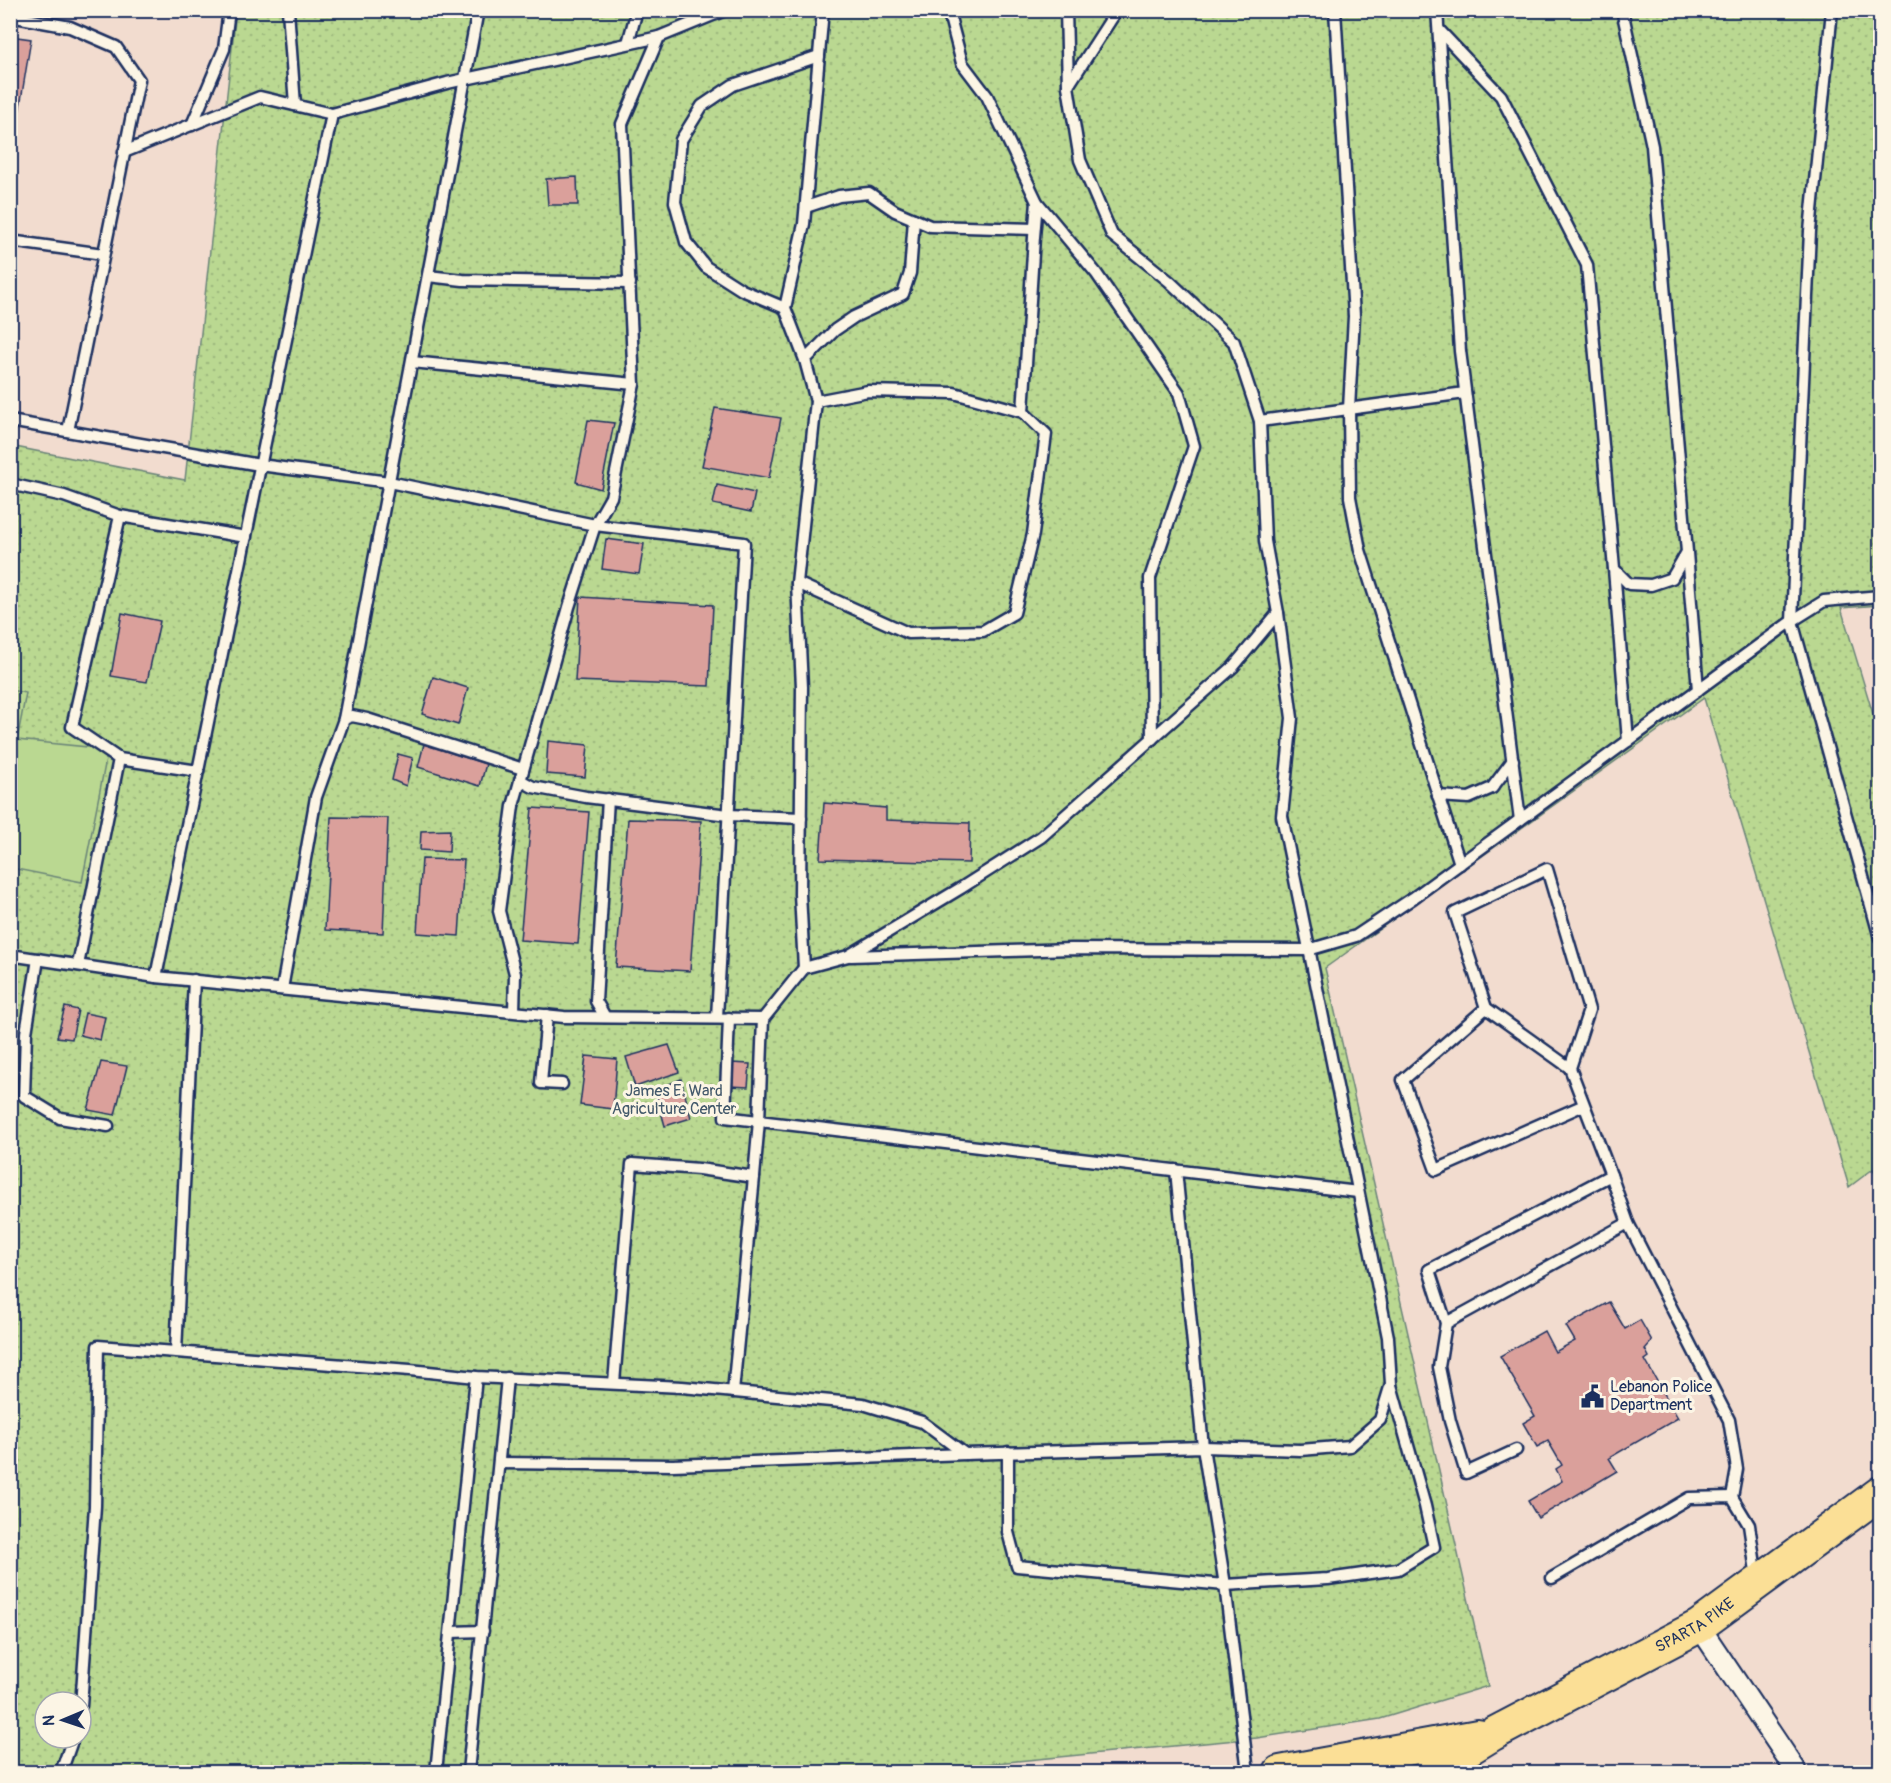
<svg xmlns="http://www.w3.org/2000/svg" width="1891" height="1783" viewBox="0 0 1891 1783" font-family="Pangolin,sans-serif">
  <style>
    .grass { fill: url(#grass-dots); stroke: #6a8478; stroke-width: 1.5; fill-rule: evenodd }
    .pitch { fill: #bad891; stroke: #6a8478; stroke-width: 1.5 }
    .building { fill: #daa09b; stroke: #1b2f5e; stroke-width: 1.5 }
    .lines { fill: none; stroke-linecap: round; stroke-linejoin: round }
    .service-casing { stroke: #1b2f5e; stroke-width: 15 }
    .minor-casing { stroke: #1b2f5e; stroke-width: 24 }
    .primary-casing { stroke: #1b2f5e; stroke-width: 36 }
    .service { stroke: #fcf5e5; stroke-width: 10 }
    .minor { stroke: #fcf5e5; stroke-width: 20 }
    .primary { stroke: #fbdf96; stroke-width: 32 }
    .labels { text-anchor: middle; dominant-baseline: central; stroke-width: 6; stroke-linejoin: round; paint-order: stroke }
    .park-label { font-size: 16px; fill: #43596b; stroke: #fcf5e5 }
    .poi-label { font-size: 16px; fill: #1b2f5e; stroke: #fcf5e5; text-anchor: start }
    .street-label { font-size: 16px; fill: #1b2f5e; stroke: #fcf5e5 }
  </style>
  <defs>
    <pattern id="grass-dots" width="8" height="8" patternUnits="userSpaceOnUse" patternTransform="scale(1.5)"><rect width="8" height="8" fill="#bad891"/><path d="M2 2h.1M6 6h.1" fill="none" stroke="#9fba7f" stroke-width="1.8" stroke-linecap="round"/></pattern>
  </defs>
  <rect width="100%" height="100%" fill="#f2dccf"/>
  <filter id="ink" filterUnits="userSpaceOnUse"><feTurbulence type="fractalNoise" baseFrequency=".0167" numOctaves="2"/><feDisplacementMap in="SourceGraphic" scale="12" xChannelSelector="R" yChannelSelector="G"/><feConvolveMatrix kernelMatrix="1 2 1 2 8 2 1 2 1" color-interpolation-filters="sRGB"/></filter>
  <g filter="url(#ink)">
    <path class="grass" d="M236 11H1880V605L1841 608 1880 737V1180L1873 1169 1849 1187 1704 698 1325 968 1488 1686 1380 1719 1257 1738 902 1772H11L10 446 185 480ZM45 1702H81V1738H45Z"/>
    <polygon class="pitch" points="10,690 26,693 17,740 108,749 82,882 11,868"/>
    <g class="building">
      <polygon points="10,36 31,39 10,168"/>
      <polygon points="577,177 578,205 548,205 546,179"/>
      <polygon points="715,408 781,418 769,478 702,466"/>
      <polygon points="588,420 614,423 601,489 576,482"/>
      <polygon points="717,485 755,493 751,512 713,504"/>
      <polygon points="606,539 644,544 639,574 602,569"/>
      <polygon points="580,597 713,605 709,686 575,681"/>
      <polygon points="122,613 160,621 147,682 111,676"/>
      <polygon points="433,677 468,688 458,725 422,714"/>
      <polygon points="548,741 588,745 585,777 546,774"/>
      <polygon points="424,744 486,764 480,786 418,767"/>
      <polygon points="398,754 413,758 406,786 392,780"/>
      <polygon points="824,803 886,808 886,820 970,823 969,863 820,859"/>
      <polygon points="532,808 589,812 578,944 520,940"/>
      <polygon points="331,817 388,818 383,933 325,930"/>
      <polygon points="628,819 701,821 690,971 616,967"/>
      <polygon points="450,830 449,852 420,850 421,831"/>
      <polygon points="422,859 464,860 459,936 417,933"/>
      <polygon points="65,1007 78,1010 72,1039 57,1037"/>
      <polygon points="85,1013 105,1017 100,1040 80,1035"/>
      <polygon points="669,1045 679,1072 635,1087 626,1057"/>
      <polygon points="586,1056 617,1059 613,1109 580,1105"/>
      <polygon points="101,1062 127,1066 115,1115 88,1110"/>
      <polygon points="731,1063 750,1064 748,1087 730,1086"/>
      <polygon points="681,1079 691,1118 665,1126 655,1090"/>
      <polygon points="1609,1302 1625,1329 1640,1320 1652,1341 1645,1349 1649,1357 1645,1360 1678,1418 1609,1458 1617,1471 1538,1518 1528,1501 1562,1481 1556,1469 1562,1465 1548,1441 1537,1447 1523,1423 1535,1416 1500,1356 1544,1331 1555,1352 1575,1341 1566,1326"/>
    </g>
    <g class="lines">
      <defs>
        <g id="service">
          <polyline points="288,10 295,105"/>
          <polyline points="948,10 962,63 987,96 1037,202 1096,273 1179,393 1194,446 1150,578 1152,739"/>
          <polyline points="1335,10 1354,316 1349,409 1350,497 1360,550 1460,864"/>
          <polyline points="1437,10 1460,351 1520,820"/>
          <polyline points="1832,10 1810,231 1792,621 1880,938"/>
          <polyline points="10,16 70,27 116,47 139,80 68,431"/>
          <polyline points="1439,30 1501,96 1587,265 1614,569 1629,584 1651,585 1672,578 1687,552 1652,146 1622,10"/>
          <polyline points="628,43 637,10"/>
          <polyline points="1068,86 1117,10"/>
          <polyline points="192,125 224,49 229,10"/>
          <polyline points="124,152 260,97 332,114 447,83 659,37"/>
          <polyline points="806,207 839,196 869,193 895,211 930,226 1034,229"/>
          <polyline points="10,241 103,254"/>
          <polyline points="428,276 463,280 630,283"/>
          <polyline points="785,308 742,290 706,267 686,242 675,202 681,140 702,106 733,85 819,56"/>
          <polyline points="805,360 835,330 854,317 903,294 910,273 914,219"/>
          <polyline points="412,362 634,384"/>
          <polyline points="1023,412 1034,237 1037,202"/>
          <polyline points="10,421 260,465 389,482 595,525 744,543 717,1017"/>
          <polyline points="1260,421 1465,393"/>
          <polyline points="10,484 64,496 120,516 72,727 119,759 78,965"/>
          <polyline points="120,516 246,537"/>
          <polyline points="1687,553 1698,690"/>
          <polyline points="1614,569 1628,741"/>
          <polyline points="797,583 908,633 983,631 1014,613 1033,534 1046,434 1023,412 954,393 868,391 816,401"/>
          <polyline points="344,719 352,716 367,719 523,769"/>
          <polyline points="119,759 198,771"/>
          <polyline points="520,780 533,787 586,797 728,815 801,818"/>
          <polyline points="1438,796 1469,798 1492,788 1513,760"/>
          <polyline points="10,955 156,977 564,1017 763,1019 804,968 848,956 961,888 1041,837 1233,667 1278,613 1265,541 1260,421 1234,342 1169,281 1112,235 1080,160 1068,86 1066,10"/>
          <polyline points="851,956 1071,949 1308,950 1356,936 1413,898 1792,621 1824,601 1880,596"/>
          <polyline points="38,959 26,1033 24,1096 60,1118 108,1126"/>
          <polyline points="804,968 800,894 802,687 797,583 816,401 805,360 785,308 804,224 823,10"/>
          <polyline points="156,977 332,114"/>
          <polyline points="282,989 316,797 344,719 478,10"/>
          <polyline points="1486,1008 1570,1068"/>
          <polyline points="514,1011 515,974 499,911 513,806 569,607 595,525 611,497 634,384 622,124 659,37 725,10"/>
          <polyline points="547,1015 541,1083 562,1084"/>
          <polyline points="605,1017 596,1001 608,799"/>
          <polyline points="729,1018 725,1117 1358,1192"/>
          <polyline points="1176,1170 1203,1447 1225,1585 1248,1772"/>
          <polyline points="1628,1223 1729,1420 1737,1469 1732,1497"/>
          <polyline points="1446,1323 1628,1223 1611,1175"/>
          <polyline points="176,1352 194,980"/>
          <polyline points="614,1383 632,1164 699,1169 754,1177 759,1121 763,1019"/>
          <polyline points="733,1392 754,1177"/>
          <polyline points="1516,1450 1466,1473 1450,1421 1439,1367 1446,1323 1429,1270 1611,1175 1570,1068 1589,1010 1547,869 1455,913 1486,1008 1403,1080 1436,1170 1584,1105"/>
          <polyline points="1008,1452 1008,1532 1017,1566 1225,1585 1328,1579 1398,1569 1434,1547 1425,1506 1391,1385"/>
          <polyline points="500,1463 673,1465 965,1454"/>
          <polyline points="1552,1578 1689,1498 1732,1497 1749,1525 1757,1578"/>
          <polyline points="451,1632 483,1631"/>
          <polyline points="81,1706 95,1506 98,1346 410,1370 476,1377 682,1387 863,1404 922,1422 965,1454 1203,1447 1300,1450 1350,1446 1380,1420 1391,1384 1388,1337 1282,816 1292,718 1278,613"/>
          <polyline points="61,1772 73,1738"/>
          <polyline points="436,1772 476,1377"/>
          <polyline points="468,1772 507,1378"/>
        </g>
        <polyline id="minor" points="1699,1626 1797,1772"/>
        <g id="primary">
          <polyline points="1280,1772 1478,1736"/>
          <path id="s1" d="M1431 1772 1493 1734 1699 1626 1880 1493"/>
        </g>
      </defs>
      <use href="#service" class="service-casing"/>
      <use href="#minor" class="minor-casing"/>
      <use href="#primary" class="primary-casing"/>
      <use href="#service" class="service"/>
      <use href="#minor" class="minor"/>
      <use href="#primary" class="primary"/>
    </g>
  </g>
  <defs>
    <symbol id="civic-bare" viewBox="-9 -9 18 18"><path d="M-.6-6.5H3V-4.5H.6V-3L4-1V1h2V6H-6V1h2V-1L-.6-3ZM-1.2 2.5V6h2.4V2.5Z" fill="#1b2f5e" stroke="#fcf5e5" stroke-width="2.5" paint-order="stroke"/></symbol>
  </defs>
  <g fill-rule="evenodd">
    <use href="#civic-bare" x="1576" y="1380" width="33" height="33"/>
  </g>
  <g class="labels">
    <g class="park-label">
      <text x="674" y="1091">James E. Ward<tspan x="674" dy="18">Agriculture Center</tspan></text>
    </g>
    <g class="poi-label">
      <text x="1610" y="1387">Lebanon Police<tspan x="1610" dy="18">Department</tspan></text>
    </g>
    <g class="street-label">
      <text stroke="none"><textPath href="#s1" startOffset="302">SPARTA PIKE</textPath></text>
    </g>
  </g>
  <rect width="1891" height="1783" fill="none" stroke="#fcf5e5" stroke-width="36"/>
  <rect x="18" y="18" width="1855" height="1747" fill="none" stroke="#1b2f5e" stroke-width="2" filter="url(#ink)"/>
  <g transform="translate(63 1720) rotate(268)"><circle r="28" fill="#fcf5e5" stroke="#a2a6af" stroke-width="1.5"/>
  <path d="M0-4.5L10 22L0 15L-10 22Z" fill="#1b2f5e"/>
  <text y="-9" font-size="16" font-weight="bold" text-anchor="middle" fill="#1b2f5e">N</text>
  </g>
</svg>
